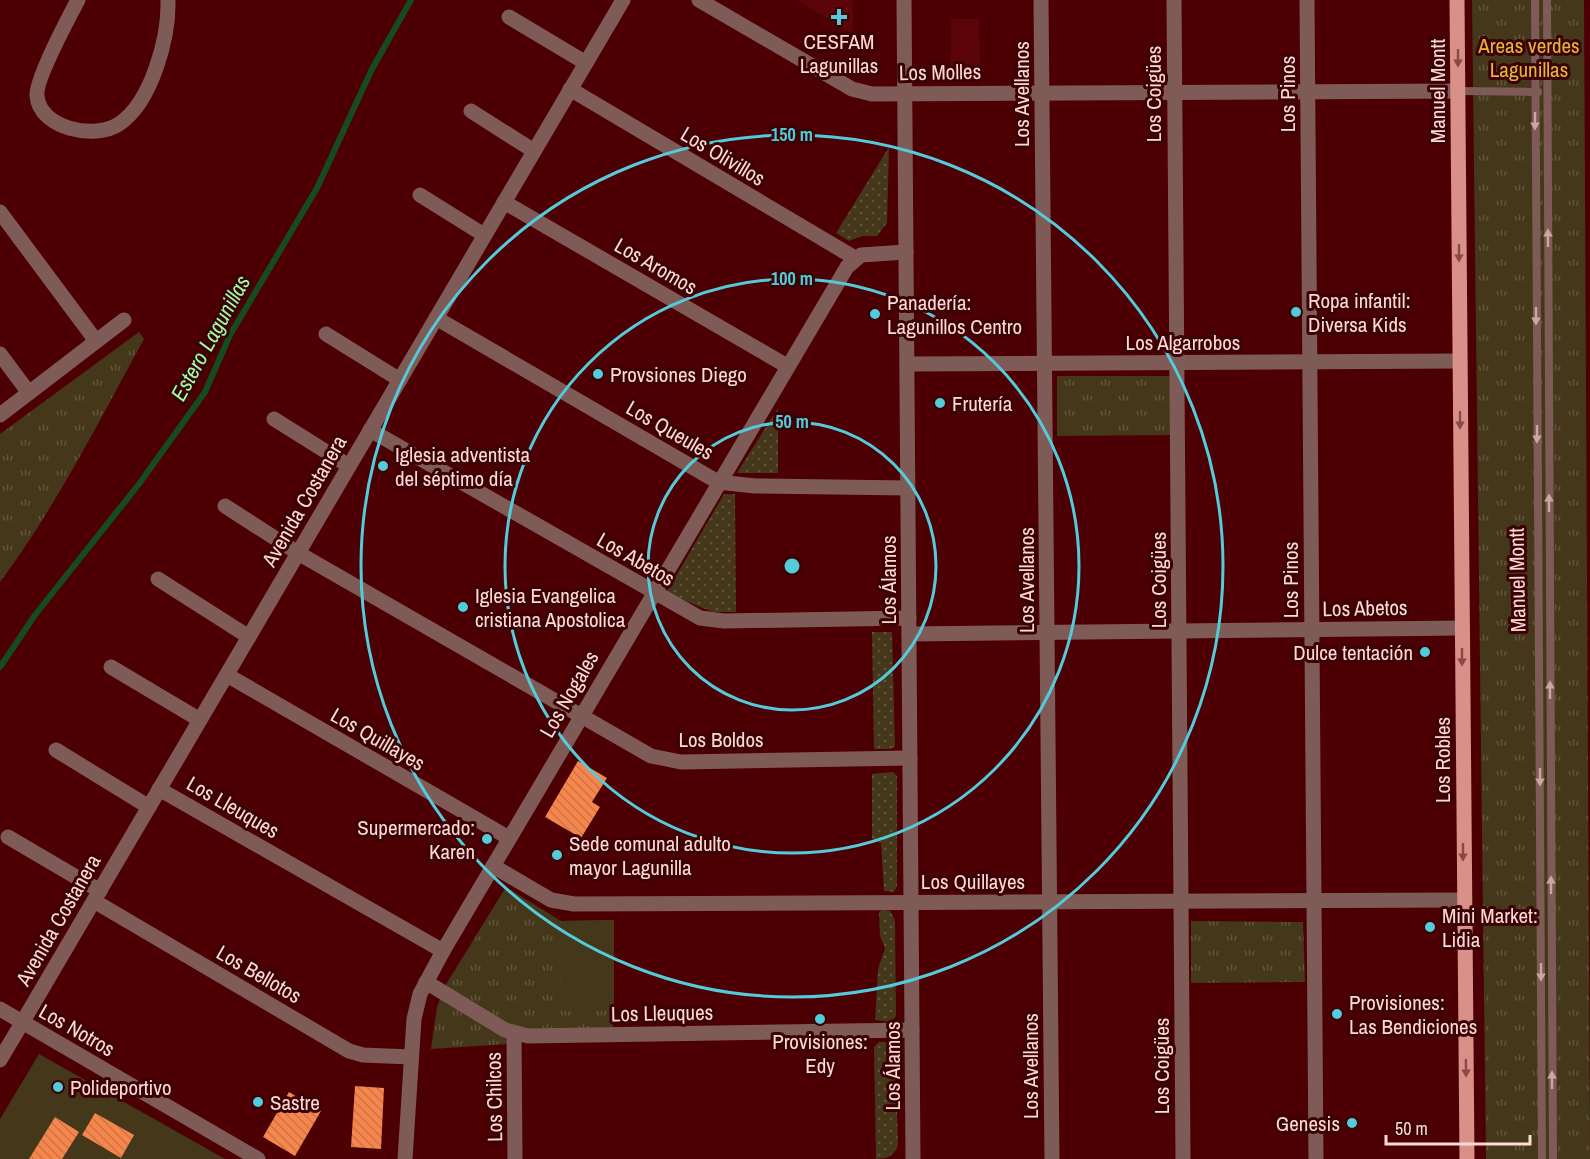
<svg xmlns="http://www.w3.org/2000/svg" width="1590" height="1159" viewBox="0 0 1590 1159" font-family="'Archivo Narrow',sans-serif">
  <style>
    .built { fill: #5b0508 }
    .grass { fill: url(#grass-dots) }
    .park { fill: url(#park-tufts) }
    .garden { fill: #45381a }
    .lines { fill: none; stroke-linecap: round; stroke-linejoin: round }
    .stream { stroke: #154c1f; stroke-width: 6 }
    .building { fill: url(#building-back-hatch) }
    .service { stroke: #7f5b57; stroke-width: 8 }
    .minor { stroke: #7f5b57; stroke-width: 15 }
    .tertiary { stroke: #7f5b57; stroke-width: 15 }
    .primary { stroke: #d99088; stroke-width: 15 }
    .oneway { fill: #8a4946 }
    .oneway2 { fill: #cca7a2 }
    .ring { fill: none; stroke: #53cbda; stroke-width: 3 }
    .poi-dot { fill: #53cbda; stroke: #3a0204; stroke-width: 2 }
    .labels { text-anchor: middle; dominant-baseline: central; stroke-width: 6; stroke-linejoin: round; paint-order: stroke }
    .poi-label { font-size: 21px; fill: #ffd9d4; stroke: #3a0204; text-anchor: start }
    .park-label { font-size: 21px; fill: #e8b737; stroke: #3a0204 }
    .street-label { font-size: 21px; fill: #ffd9d4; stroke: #3a0204 }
    .water-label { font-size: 22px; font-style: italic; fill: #9cfca6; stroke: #3a0204 }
    .centre { fill: #53cbda; stroke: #3a0204; stroke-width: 3 }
    .ring-label { font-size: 18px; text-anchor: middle; font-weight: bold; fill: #53cbda; stroke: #3a0204; stroke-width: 6; stroke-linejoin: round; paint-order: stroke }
  </style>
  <defs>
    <pattern id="grass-dots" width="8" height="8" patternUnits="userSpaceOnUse" patternTransform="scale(1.5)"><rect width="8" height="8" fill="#45381a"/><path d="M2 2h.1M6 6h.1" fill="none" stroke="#61543a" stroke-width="1.8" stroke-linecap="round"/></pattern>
    <pattern id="park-tufts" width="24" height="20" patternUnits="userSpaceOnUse" patternTransform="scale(1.5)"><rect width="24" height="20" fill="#45381a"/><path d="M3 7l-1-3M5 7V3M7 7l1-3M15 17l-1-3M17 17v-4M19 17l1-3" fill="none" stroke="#61543a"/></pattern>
    <pattern id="building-back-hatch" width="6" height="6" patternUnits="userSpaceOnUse" patternTransform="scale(1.5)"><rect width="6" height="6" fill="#f7864c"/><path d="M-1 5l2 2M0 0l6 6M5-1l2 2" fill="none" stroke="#cc7549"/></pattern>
  </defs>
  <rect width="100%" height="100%" fill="#4c0004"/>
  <g class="built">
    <polygon points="797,0 853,0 853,34"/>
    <polygon points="951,19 979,19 980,73 951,73"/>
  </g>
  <g class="grass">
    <polygon points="889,147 887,223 877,236 862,236 849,241 836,233"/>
    <polygon points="778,408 778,473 737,473"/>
    <polygon points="724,494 735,494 736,612 713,612 666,593"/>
    <polygon points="872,632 892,632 895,747 890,749 874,749"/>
    <polygon points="893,772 897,776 897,886 894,892 884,891 881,843 872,839 872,774"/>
    <polygon points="883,910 890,911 895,920 896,1016 891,1022 875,1020 878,969 885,948 880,936 879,912"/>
    <path d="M879 1042H891L895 1048 898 1145C894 1156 887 1159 876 1159L874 1047Z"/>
  </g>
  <g class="park">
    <polygon points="1472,0 1584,0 1590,1159 1486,1159"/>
    <path d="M139 332 144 339C99 421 56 507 0 582V434Z"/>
    <polygon points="1057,376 1171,376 1170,435 1057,436"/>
    <polygon points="506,887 561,921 614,920 613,1033 516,1030 508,1044 431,1049 437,1007 445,986"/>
    <polygon points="1191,921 1303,922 1305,982 1191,983"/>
  </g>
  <g class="garden">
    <polygon points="614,920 614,1011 561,1011 561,921"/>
    <polygon points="39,1054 225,1159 0,1159 0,1119"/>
  </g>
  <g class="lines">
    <polyline class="stream" points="0,667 35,615 139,484 205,392 230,335 317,188 372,69 411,0"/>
  </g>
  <g class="building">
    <polygon points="578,761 607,778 592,802 600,807 581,838 545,817"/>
    <polygon points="355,1086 384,1088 381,1149 351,1147"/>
    <polygon points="289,1092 321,1111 295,1156 263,1137"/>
    <polygon points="95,1113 134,1135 121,1158 82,1135"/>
    <polygon points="55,1117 79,1132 62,1159 29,1159"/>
  </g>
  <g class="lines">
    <g class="service">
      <polyline points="1535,0 1542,1159"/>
      <polyline points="1547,0 1553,1159"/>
      <polyline points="1458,91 1538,92"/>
    </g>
    <g class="minor">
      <path d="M78 0C69 17 35 80 37 96 40 129 95 140 119 124 152 102 169 37 168 0"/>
      <polyline points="699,0 852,89 872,94 1458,91"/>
      <polyline points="904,0 913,1159"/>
      <polyline points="1041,0 1052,1159"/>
      <polyline points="1174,0 1183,1159"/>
      <polyline points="1307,0 1316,1159"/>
      <polyline points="509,17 586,63"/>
      <polyline points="570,89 855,258"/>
      <polyline points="471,111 534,151"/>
      <polyline points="420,195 484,235"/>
      <polyline points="504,202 787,366"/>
      <polyline points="0,212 96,341"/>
      <polyline points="436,318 718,482 755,486 908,488"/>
      <polyline points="326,334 400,380"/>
      <polyline points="0,354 29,393"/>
      <polyline points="907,364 1460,361"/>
      <polyline points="0,415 124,320"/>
      <polyline points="274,419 349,466"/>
      <polyline points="370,430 700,618 724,621 909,618"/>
      <polyline points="225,506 298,553 651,756 681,762 910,758"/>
      <polyline points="158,579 249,637"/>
      <polyline points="909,634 1462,628"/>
      <polyline points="111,667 200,720"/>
      <polyline points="227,675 509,838"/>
      <polyline points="56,750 149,807"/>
      <polyline points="159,789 443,951"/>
      <polyline points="8,837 100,891"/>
      <polyline points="493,866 551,900 574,904 1464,900"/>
      <polyline points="94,901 349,1051 363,1055 411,1057"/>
      <polyline points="426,982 505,1030 528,1036 912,1030"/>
      <polyline points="22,1023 623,0"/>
      <polyline points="514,1034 515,1159"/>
      <polyline points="405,1159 414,1019 420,994 443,951 847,267 861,255 906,252"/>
    </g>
    <g class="tertiary">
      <polyline points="0,1009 258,1159"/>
      <polyline points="0,1060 22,1023"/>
    </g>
    <polyline class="primary" points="1457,0 1467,1159"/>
  </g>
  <defs><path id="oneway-solid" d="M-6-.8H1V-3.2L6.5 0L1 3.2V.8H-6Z" transform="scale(1.5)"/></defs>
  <g class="oneway">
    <use href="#oneway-solid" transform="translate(1458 58) rotate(90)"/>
    <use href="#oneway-solid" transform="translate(1459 253) rotate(90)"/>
    <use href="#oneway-solid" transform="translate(1460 420) rotate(90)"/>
    <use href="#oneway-solid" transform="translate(1462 657) rotate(90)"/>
    <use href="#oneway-solid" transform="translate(1463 852) rotate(90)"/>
    <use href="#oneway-solid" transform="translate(1466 1068) rotate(89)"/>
  </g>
  <g class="oneway2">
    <use href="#oneway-solid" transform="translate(1535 121) rotate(90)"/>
    <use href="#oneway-solid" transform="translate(1548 238) rotate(-90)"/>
    <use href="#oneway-solid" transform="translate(1536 316) rotate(90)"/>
    <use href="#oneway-solid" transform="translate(1537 434) rotate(90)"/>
    <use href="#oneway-solid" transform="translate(1549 503) rotate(-90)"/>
    <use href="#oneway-solid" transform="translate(1550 690) rotate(-90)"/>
    <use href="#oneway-solid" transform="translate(1540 777) rotate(90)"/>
    <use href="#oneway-solid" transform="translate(1551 885) rotate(-90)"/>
    <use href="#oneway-solid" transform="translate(1541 972) rotate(90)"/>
    <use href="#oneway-solid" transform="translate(1552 1080) rotate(-90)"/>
  </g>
  <g class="ring">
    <circle cx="792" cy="566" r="144"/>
    <circle cx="792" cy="566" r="287"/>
    <circle cx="792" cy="566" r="431"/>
  </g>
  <g class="poi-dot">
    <path d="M836 8h6v6h6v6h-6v6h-6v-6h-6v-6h6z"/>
    <circle cx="1296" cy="312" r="6"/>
    <circle cx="875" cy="314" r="6"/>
    <circle cx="598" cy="374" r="6"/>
    <circle cx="940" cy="403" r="6"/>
    <circle cx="383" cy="466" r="6"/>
    <circle cx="463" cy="607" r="6"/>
    <circle cx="1425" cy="652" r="6"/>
    <circle cx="487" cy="839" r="6"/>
    <circle cx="557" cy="855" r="6"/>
    <circle cx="1430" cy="927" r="6"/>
    <circle cx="1337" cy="1014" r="6"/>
    <circle cx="820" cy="1019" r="6"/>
    <circle cx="58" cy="1087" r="6"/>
    <circle cx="258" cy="1102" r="6"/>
    <circle cx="1352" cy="1123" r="6"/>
  </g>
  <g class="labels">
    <g class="poi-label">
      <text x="839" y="41" text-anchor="middle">CESFAM<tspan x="839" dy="24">Lagunillas</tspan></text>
      <text x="1308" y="300">Ropa infantil:<tspan x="1308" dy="24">Diversa Kids</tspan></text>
      <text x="887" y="302">Panadería:<tspan x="887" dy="24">Lagunillos Centro</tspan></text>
      <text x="610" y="374">Provsiones Diego</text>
      <text x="952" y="403">Frutería</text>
      <text x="395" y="454">Iglesia adventista<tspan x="395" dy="24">del séptimo día</tspan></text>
      <text x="475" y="595">Iglesia Evangelica<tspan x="475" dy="24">cristiana Apostolica</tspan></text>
      <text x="1413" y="652" text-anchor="end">Dulce tentación</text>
      <text x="475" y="827" text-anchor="end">Supermercado:<tspan x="475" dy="24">Karen</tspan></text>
      <text x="569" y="843">Sede comunal adulto<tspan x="569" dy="24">mayor Lagunilla</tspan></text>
      <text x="1442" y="915">Mini Market:<tspan x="1442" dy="24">Lidia</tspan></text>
      <text x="1349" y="1002">Provisiones:<tspan x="1349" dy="24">Las Bendiciones</tspan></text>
      <text x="820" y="1041" text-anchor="middle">Provisiones:<tspan x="820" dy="24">Edy</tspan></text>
      <text x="70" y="1087">Polideportivo</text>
      <text x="270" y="1102">Sastre</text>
      <text x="1340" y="1123" text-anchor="end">Genesis</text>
    </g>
    <g class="park-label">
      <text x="1529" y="45">Areas verdes<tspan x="1529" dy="24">Lagunillas</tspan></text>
    </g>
    <g class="street-label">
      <text transform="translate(940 72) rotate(-1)">Los Molles</text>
      <text transform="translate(1437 91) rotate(-90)">Manuel Montt</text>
      <text transform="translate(1021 94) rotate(-90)">Los Avellanos</text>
      <text transform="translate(1153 94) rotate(-90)">Los Coigües</text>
      <text transform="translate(1287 94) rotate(-90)">Los Pinos</text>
      <text transform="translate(723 156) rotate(31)">Los Olivillos</text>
      <text transform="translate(656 266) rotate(30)">Los Aromos</text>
      <text x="1183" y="342">Los Algarrobos</text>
      <text transform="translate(670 430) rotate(30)">Los Queules</text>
      <text transform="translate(304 501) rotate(-60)">Avenida Costanera</text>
      <text transform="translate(636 559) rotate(30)">Los Abetos</text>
      <text transform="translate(888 580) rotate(-90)">Los Álamos</text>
      <text transform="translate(1026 580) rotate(-90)">Los Avellanos</text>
      <text transform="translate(1158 580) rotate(-90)">Los Coigües</text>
      <text transform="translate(1290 580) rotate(-90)">Los Pinos</text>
      <text transform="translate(1517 580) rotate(-91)">Manuel Montt</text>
      <text transform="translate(1365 608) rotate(-1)">Los Abetos</text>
      <text transform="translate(569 694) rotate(-60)">Los Nogales</text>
      <text transform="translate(378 739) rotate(30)">Los Quillayes</text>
      <text x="721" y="739">Los Boldos</text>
      <text transform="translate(1442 760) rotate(-90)">Los Robles</text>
      <text transform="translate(233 807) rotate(30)">Los Lleuques</text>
      <text x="973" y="881">Los Quillayes</text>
      <text transform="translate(58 920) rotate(-60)">Avenida Costanera</text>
      <text transform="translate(259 974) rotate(30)">Los Bellotos</text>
      <text transform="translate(662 1013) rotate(-1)">Los Lleuques</text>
      <text transform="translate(77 1030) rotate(30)">Los Notros</text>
      <text transform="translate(892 1066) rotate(-90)">Los Álamos</text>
      <text transform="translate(1030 1066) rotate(-90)">Los Avellanos</text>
      <text transform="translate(1161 1066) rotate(-90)">Los Coigües</text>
      <text transform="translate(494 1097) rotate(-91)">Los Chilcos</text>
    </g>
    <g class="water-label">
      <text transform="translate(210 338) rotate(-61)">Estero Lagunillas</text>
    </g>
  </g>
  <circle cx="792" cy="566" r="9" class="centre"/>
  <g class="ring-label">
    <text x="792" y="141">150 m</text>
    <text x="792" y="285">100 m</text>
    <text x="792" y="428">50 m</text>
  </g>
  <path d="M1386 1135v9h144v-9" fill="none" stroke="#ffd9d4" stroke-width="3"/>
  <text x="1395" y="1135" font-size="18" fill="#ffd9d4" stroke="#3a0204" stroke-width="4.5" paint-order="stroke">50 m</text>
</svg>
